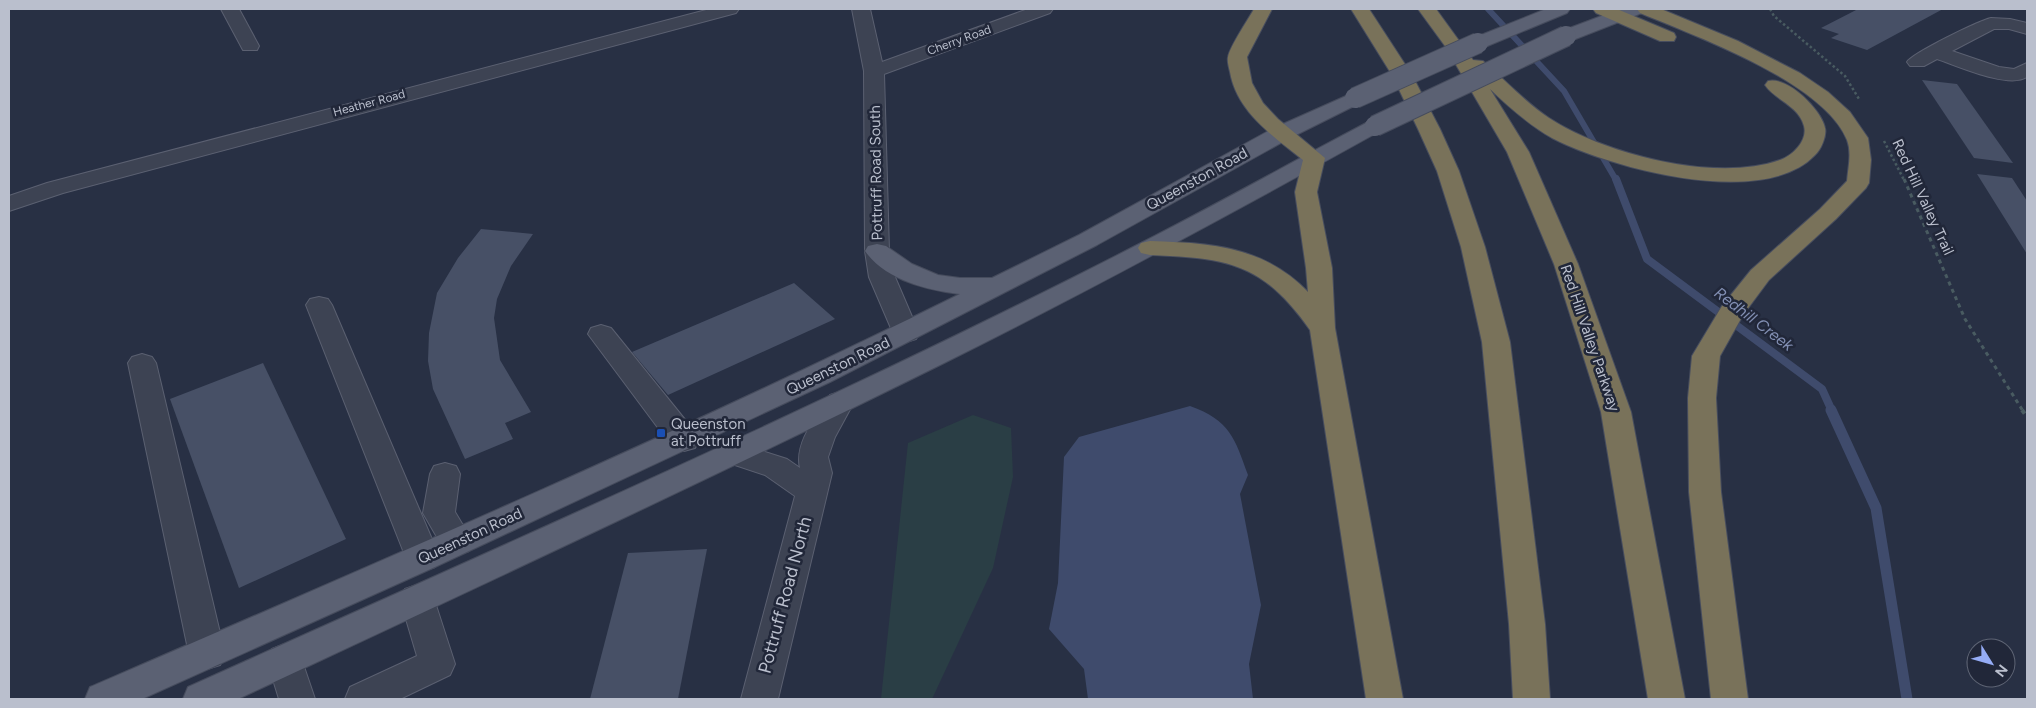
<svg xmlns="http://www.w3.org/2000/svg" width="2036" height="708" viewBox="0 0 2036 708" font-family="Figtree,sans-serif">
  <style>
    .green { fill: #2a3e45 }
    .water { fill: #3f4b6c }
    .lines { fill: none; stroke-linecap: round; stroke-linejoin: round }
    .stream-far2 { stroke: #3f4b6c; stroke-width: 6 }
    .stream-far1 { stroke: #3f4b6c; stroke-width: 8 }
    .stream { stroke: #3f4b6c; stroke-width: 11 }
    .building { fill: #475066 }
    .minor-casing { stroke: #5b6071; stroke-width: 2 }
    .major-casing { stroke: #464c5d; stroke-width: 2 }
    .highway-casing { stroke: #474d5e; stroke-width: 2 }
    .path-far2 { stroke: #495b61; stroke-width: 2.5; stroke-dasharray: 2.5 2.5; stroke-linecap: butt }
    .path-far1 { stroke: #495b61; stroke-width: 3; stroke-dasharray: 4 4; stroke-linecap: butt }
    .path { stroke: #495b61; stroke-width: 4; stroke-dasharray: 4.5 4.5; stroke-linecap: butt }
    .minor { fill: #3d4353; fill-rule: evenodd }
    .major { fill: #5b6173; fill-rule: evenodd }
    .highway { fill: #79725a; fill-rule: evenodd }
    .major-bridge-casing { stroke: #464c5d; stroke-width: 22; stroke-linecap: butt }
    .major-bridge { stroke: #5b6173; stroke-width: 20 }
    .transit-dot { fill: #1a4fb4; stroke: #212739; stroke-width: 2 }
    .labels { text-anchor: middle; dominant-baseline: central; stroke-width: 5; stroke-linejoin: round; paint-order: stroke }
    .far-street-label { font-size: 12px; fill: #babfcd; stroke: #212739 }
    .street-label { font-size: 15px; fill: #babfcd; stroke: #212739 }
    .poi-label { font-size: 15px; fill: #babfcd; stroke: #212739; text-anchor: start }
    .water-label { font-size: 16px; font-style: italic; fill: #828fb3; stroke: #212739 }
    .near-street-label { font-size: 18px; fill: #babfcd; stroke: #212739 }
  </style>
  <rect width="100%" height="100%" fill="#283044"/>
  <polygon class="green" points="973,415 1011,428 1013,477 993,568 932,699 881,699 908,443"/>
  <path class="water" d="M1190 406C1230 420 1235 439 1248 475L1240 494 1261 605 1249 664 1253 699H1088L1084 669 1049 629 1058 583 1064 457 1079 437Z"/>
  <g class="lines">
    <polyline class="stream-far2" points="1488,9 1564,91 1616,180"/>
    <polyline class="stream-far1" points="1616,179 1647,259 1822,389 1832,411"/>
    <polyline class="stream" points="1831,410 1876,508 1907,699"/>
  </g>
  <g class="building">
    <polygon points="1858,9 1943,9 1867,50 1831,38 1839,34 1821,28"/>
    <polygon points="1922,80 1957,84 2013,163 1974,158"/>
    <polygon points="1977,174 2012,178 2027,201 2027,254"/>
    <polygon points="481,229 533,234 511,266 497,299 494,318 500,360 531,412 505,423 513,439 465,459 433,389 428,361 429,333 437,293 458,258"/>
    <polygon points="794,283 835,319 668,395 632,352"/>
    <polygon points="263,363 346,539 239,588 170,399"/>
    <polygon points="707,549 678,699 590,699 628,553"/>
  </g>
  <g class="lines">
    <defs>
      <g id="minor">
        <polygon points="221,9 239,9 259,46 257,50 243,50"/>
        <polygon points="710,9 739,9 736,13 63,193 9,211 9,196 47,183"/>
        <polygon points="852,9 870,9 882,62 1028,9 1053,9 1050,13 884,74 889,251 895,277 919,333 916,339 906,342 896,339 893,333 869,277 865,251 864,71"/>
        <path d="M1991 18 2010 19 2027 23V34L2009 29H1994L1952 51 1999 67 2014 69 2027 63V77C2008 89 1958 66 1937 59L1924 66H1910L1907 62C1913 53 1978 21 1991 18Z"/>
        <polygon points="319,297 328,299 332,305 440,558 435,567 423,571 411,567 406,558 306,305 310,299"/>
        <polygon points="601,325 611,328 695,432 699,440 695,448 684,451 673,448 588,334 591,328"/>
        <polygon points="142,354 152,357 156,363 225,654 220,665 207,669 194,665 189,654 128,363 132,357"/>
        <path d="M840 392 850 395 854 402 835 437 828 457 832 473 778 699H741L795 496 765 475 723 461 719 453 723 445 734 442 787 459 800 468C794 443 817 416 830 395Z"/>
        <polygon points="445,463 456,466 460,474 455,512 473,542 469,551 457,555 445,551 423,513 430,474 434,466"/>
        <polygon points="417,585 429,589 434,599 455,664 450,675 400,699 345,699 350,687 417,656 400,599 405,589"/>
        <polygon points="285,644 298,649 315,699 279,699 267,660 272,649"/>
      </g>
      <g id="major">
        <polygon points="1546,9 1570,9 1567,13 1485,47 1471,47 1469,43 1471,39"/>
        <polygon points="1620,9 1645,9 1642,13 1573,40 1559,40 1557,36 1559,32"/>
        <path d="M1355 92 1362 94 1365 98 1362 102 1290 138 1097 245 830 382 435 567 142 699H85L90 687C382 561 675 435 960 294 927 290 885 280 865 251L868 246 877 244 886 246 912 264 938 275 960 278H992L1079 235 1274 128Z"/>
        <path d="M1375 120 1382 122 1386 126 1382 130C1236 211 1089 291 940 365 708 480 473 589 238 699H183L188 687C507 543 830 403 1141 243 1217 204 1292 162 1368 122Z"/>
      </g>
      <g id="highway">
        <path d="M1254 9H1272L1247 57 1252 83 1263 103 1278 119 1325 158 1317 192 1332 268 1335 328 1403 699H1366L1310 330C1263 263 1228 258 1150 255L1141 253 1138 248 1141 243 1150 241C1210 243 1264 246 1308 292L1306 268 1295 192 1303 160C1273 136 1237 112 1230 72 1229 68 1227 61 1228 57 1230 46 1248 20 1254 9Z"/>
        <polygon points="1351,9 1369,9 1412,75 1440,129 1459,171 1485,247 1510,342 1545,624 1550,699 1513,699 1509,624 1482,342 1461,247 1437,171 1418,129 1392,75"/>
        <path d="M1418 9H1436L1473 60 1483 61C1505 80 1525 102 1549 118 1604 154 1716 183 1780 160 1792 156 1808 141 1804 126 1799 106 1775 100 1765 85L1768 81C1787 76 1821 109 1825 128 1827 135 1821 150 1815 155 1763 210 1610 168 1552 138 1529 125 1509 107 1490 89L1529 152 1578 264 1631 412 1685 699H1648L1601 412 1554 264 1507 152 1445 46Z"/>
        <polygon points="1593,9 1617,9 1674,33 1676,37 1674,41 1660,41 1596,13"/>
        <path d="M1637 9H1661L1738 41 1800 73 1828 92 1850 112 1868 138 1871 160 1869 183 1866 188 1836 219 1769 280 1743 315 1720 356 1716 398 1721 492 1748 699H1711L1689 492 1688 398 1692 356 1722 306 1751 270 1820 209 1847 181C1848 168 1852 153 1847 140 1824 82 1695 36 1640 13Z"/>
      </g>
    </defs>
    <use href="#minor" class="minor-casing"/>
    <use href="#major" class="major-casing"/>
    <use href="#highway" class="highway-casing"/>
    <g class="path-far2">
      <polyline points="1770,9 1774,16 1845,76 1859,99"/>
      <polyline points="1884,141 1904,180"/>
    </g>
    <polyline class="path-far1" points="1904,179 1965,319 2023,411"/>
    <polyline class="path" points="2022,410 2027,417"/>
    <use href="#minor" class="minor"/>
    <use href="#major" class="major"/>
    <use href="#highway" class="highway"/>
    <defs>
      <g id="major-bridge">
        <polyline points="1355,98 1478,43"/>
        <polyline points="1375,126 1566,36"/>
      </g>
    </defs>
    <use href="#major-bridge" class="major-bridge-casing"/>
    <use href="#major-bridge" class="major-bridge"/>
  </g>
  <rect class="transit-dot" x="656" y="428" width="10" height="10" rx="2.5"/>
  <g class="labels">
    <g class="far-street-label">
      <text transform="translate(959 40) rotate(-20)">Cherry Road</text>
      <text transform="translate(369 103) rotate(-15)">Heather Road</text>
    </g>
    <g class="street-label">
      <text transform="translate(876 173) rotate(-91)">Pottruff Road South</text>
      <text transform="translate(1197 179) rotate(-29)">Queenston Road</text>
      <text transform="translate(1923 197) rotate(65)">Red Hill Valley Trail</text>
      <text transform="translate(1590 338) rotate(71)">Red Hill Valley Parkway</text>
      <text transform="translate(838 366) rotate(-26)">Queenston Road</text>
      <text transform="translate(470 536) rotate(-25)">Queenston Road</text>
    </g>
    <g class="poi-label">
      <text x="671" y="424">Queenston<tspan x="671" dy="17">at Pottruff</tspan></text>
    </g>
    <g class="water-label">
      <text transform="translate(1754 319) rotate(37)">Redhill Creek</text>
    </g>
    <g class="near-street-label">
      <text transform="translate(785 595) rotate(-75)">Pottruff Road North</text>
    </g>
  </g>
  <rect width="2036" height="708" fill="none" stroke="#babfcd" stroke-width="20"/>
  <g transform="translate(1991 663) rotate(127)"><circle r="24" fill="#212739" stroke="#5e6474"/>
  <path d="M0-4L9 19L0 12L-9 19Z" fill="#95acf6"/>
  <text y="-8" font-size="14" font-weight="bold" text-anchor="middle" fill="#babfcd">N</text>
  </g>
</svg>
